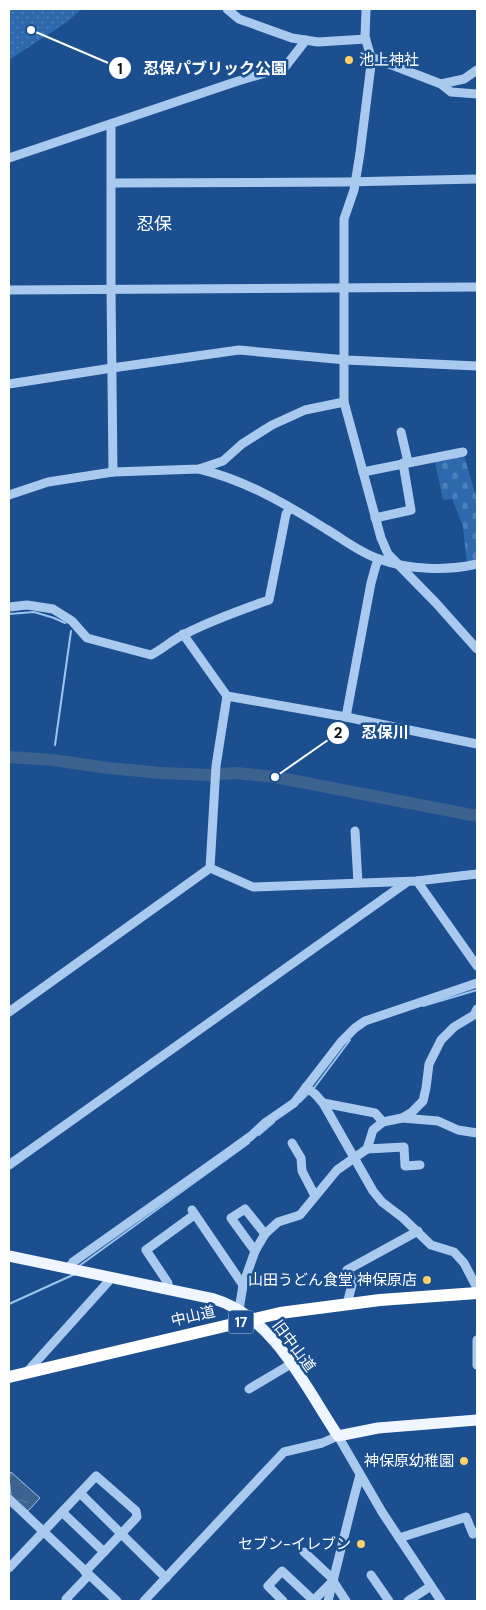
<svg xmlns="http://www.w3.org/2000/svg" width="486" height="1610" viewBox="0 0 486 1610" font-family="'DM Sans','Noto Sans JP',sans-serif">
  <style>
    .cemetery { fill: url(#cemetery-stones) }
    .park { fill: url(#park-dots) }
    .water { fill: url(#water-ripples); stroke: #9cc4f0 }
    .lines { fill: none; stroke-linecap: round; stroke-linejoin: round }
    .stream { stroke: #9cc4f0; stroke-width: 2 }
    .river { stroke: #3c6290; stroke-width: 12 }
    .minor { stroke: #a9c9ee; stroke-width: 9 }
    .major { stroke: #f0f6ff; stroke-width: 11 }
    .highway { stroke: #fff; stroke-width: 12 }
    .poi-dot { fill: #ffd166; stroke: #1b4f8f; stroke-width: 2 }
    .labels { text-anchor: middle; dominant-baseline: central; stroke-width: 5; stroke-linejoin: round; paint-order: stroke }
    .shield { fill: #1b4f8f; stroke: #bbcadd; stroke-width: 1 }
    .shield-label { font-size: 14px; font-weight: bold; fill: #fff }
    .poi-label { font-size: 15px; fill: #fff; stroke: #1b4f8f; text-anchor: end }
    .street-label { font-size: 15px; fill: #fff; stroke: #1b4f8f }
    .quarter-label { font-size: 18px; fill: #fff; stroke: #1b4f8f }
    .leader { fill: none; stroke: #fff; stroke-width: 2 }
    .callout-dot { fill: #fff; stroke: #1b4f8f; stroke-width: 2 }
    .mark-label { font-size: 15px; text-anchor: middle; font-weight: bold; fill: #111 }
    .callout-label { font-size: 16px; text-anchor: middle; font-weight: bold; fill: #fff; stroke: #1b4f8f; stroke-width: 5; stroke-linejoin: round; paint-order: stroke }
  </style>
  <defs>
    <pattern id="cemetery-stones" width="16" height="16" patternUnits="userSpaceOnUse" patternTransform="scale(1.25)"><rect width="16" height="16" fill="#2e69ad"/><path d="M2 7V4a2 2 0 0 1 4 0v3zM10 15v-3a2 2 0 0 1 4 0v3z" fill="#4d80b9"/></pattern>
    <pattern id="park-dots" width="8" height="8" patternUnits="userSpaceOnUse" patternTransform="scale(1.25)"><rect width="8" height="8" fill="#2e69ad"/><path d="M2 2h.1M6 6h.1" fill="none" stroke="#4d80b9" stroke-width="1.8" stroke-linecap="round"/></pattern>
    <pattern id="water-ripples" width="26" height="14" patternUnits="userSpaceOnUse" patternTransform="scale(1.25)"><rect width="26" height="14" fill="#3c6290"/><path d="M2 4q2-2 4 0t4 0M15 11q2-2 4 0t4 0" fill="none" stroke="#597aa1"/></pattern>
  </defs>
  <rect width="100%" height="100%" fill="#1b4f8f"/>
  <polygon class="cemetery" points="463,452 477,499 477,564 467,566 463,526 452,499 443,500 434,457"/>
  <polygon class="park" points="9,9 82,9 67,22 9,60"/>
  <polygon class="water" points="11,1472 40,1498 28,1511 11,1496 9,1476"/>
  <g class="lines">
    <g class="stream">
      <polyline points="9,614 34,612 54,618 65,623"/>
      <polyline points="55,745 71,631"/>
      <polyline points="53,760 53,757"/>
      <polyline points="423,1006 477,990"/>
      <polyline points="314,1088 350,1040"/>
      <polyline points="300,1102 309,1093"/>
      <polyline points="259,1135 274,1122"/>
      <polyline points="79,1266 249,1143"/>
      <polyline points="9,1304 75,1274"/>
    </g>
    <polyline class="river" points="9,757 53,760 108,768 162,773 210,775 236,773 275,777 477,816"/>
    <g class="minor">
      <polyline points="227,9 239,19 292,38 318,42 366,39"/>
      <polyline points="366,9 365,37 371,57 371,65 360,153 354,190 344,219 344,402 381,538 388,554 436,603 477,649"/>
      <polyline points="371,57 441,84 451,92 477,94"/>
      <polyline points="441,84 464,79 477,70"/>
      <polyline points="111,124 111,289 113,472"/>
      <polyline points="9,158 238,81 285,67 306,40"/>
      <polyline points="112,183 345,182 477,179"/>
      <polyline points="9,290 477,287"/>
      <polyline points="9,384 112,368 239,350 346,360 477,366"/>
      <polyline points="401,432 408,462"/>
      <path d="M199 469C245 480 286 504 326 529 343 539 360 553 379 559 409 570 447 571 477 564"/>
      <polyline points="363,472 463,452"/>
      <polyline points="9,495 48,482 113,472 199,469 223,461 242,444 272,425 305,410 344,402"/>
      <polyline points="375,518 411,510 403,463"/>
      <path d="M9 607 27 605 53 609 72 621 87 638 151 655C163 649 173 639 185 634 212 620 241 610 269 600L286 514 290 508"/>
      <polyline points="183,634 227,696 346,717 477,744"/>
      <polyline points="346,717 371,583 376,565 379,559"/>
      <polyline points="355,831 358,883"/>
      <polyline points="210,868 253,887 417,881 477,874"/>
      <polyline points="417,881 477,966"/>
      <polyline points="9,1012 210,868 216,766 227,696"/>
      <polyline points="306,1087 315,1094 323,1103 373,1191 382,1202 403,1218 431,1245 454,1252 464,1263 477,1288"/>
      <polyline points="323,1103 375,1113 383,1122"/>
      <polyline points="402,1118 438,1121 458,1130 477,1133"/>
      <polyline points="292,1143 301,1158 302,1171 315,1196"/>
      <polyline points="367,1149 404,1147 405,1166 420,1165"/>
      <polyline points="9,1165 407,882"/>
      <polyline points="192,1210 243,1285"/>
      <polyline points="255,1251 231,1218 245,1209 265,1234"/>
      <polyline points="70,1268 71,1265 73,1262 226,1154 251,1136 265,1123 294,1103 341,1042 355,1028 365,1021 477,983"/>
      <polyline points="168,1289 168,1283 146,1250 194,1215"/>
      <polyline points="347,1304 353,1281 347,1270 418,1231"/>
      <polyline points="239,1310 243,1285 255,1251 265,1234 278,1222 300,1215 337,1170 367,1149 373,1130 383,1122 402,1118 412,1112 423,1101 426,1088 429,1064 441,1040 454,1027 474,1015 477,1009"/>
      <polyline points="477,1340 477,1365"/>
      <polyline points="26,1373 108,1282 110,1277"/>
      <polyline points="249,1389 291,1364"/>
      <polyline points="80,1493 166,1578"/>
      <polyline points="9,1499 117,1601"/>
      <polyline points="62,1512 104,1552"/>
      <polyline points="399,1538 466,1517 473,1534 477,1532"/>
      <polyline points="304,1552 333,1579"/>
      <polyline points="9,1568 96,1476 136,1511 137,1517 85,1572"/>
      <polyline points="371,1575 389,1601"/>
      <polyline points="333,1581 346,1601"/>
      <polyline points="68,1601 66,1599 89,1575"/>
      <polyline points="144,1601 284,1452 322,1443 338,1436 382,1512 441,1601"/>
      <polyline points="283,1601 268,1586 282,1571 314,1601"/>
      <polyline points="313,1601 333,1581"/>
      <polyline points="328,1601 354,1497 360,1475"/>
      <polyline points="408,1601 431,1586"/>
    </g>
    <path class="major" d="M9 1256 214 1299C273 1316 306 1388 338 1436L378 1428 477 1420"/>
    <polyline class="highway" points="9,1377 280,1313 380,1300 477,1293"/>
  </g>
  <g class="poi-dot">
    <circle cx="349" cy="60" r="5"/>
    <circle cx="427" cy="1280" r="5"/>
    <circle cx="464" cy="1461" r="5"/>
    <circle cx="361" cy="1544" r="5"/>
  </g>
  <g class="labels">
    <rect class="shield" x="228.5" y="1310.5" width="25" height="23" rx="4"/>
    <g class="shield-label">
      <text x="241" y="1322">17</text>
    </g>
    <g class="poi-label">
      <text x="359" y="60" text-anchor="start">池上神社</text>
      <text x="417" y="1280">山田うどん食堂 神保原店</text>
      <text x="454" y="1461">神保原幼稚園</text>
      <text x="351" y="1544">セブン-イレブン</text>
    </g>
    <g class="street-label">
      <text transform="translate(193 1316) rotate(-13)">中山道</text>
      <text transform="translate(294 1346) rotate(53)">旧中山道</text>
    </g>
    <g class="quarter-label">
      <text x="154" y="224">忍保</text>
    </g>
  </g>
  <path class="leader" d="M31 30L120 68M275 777L338 733"/>
  <g class="callout-dot">
    <circle cx="31" cy="30" r="5"/>
    <circle cx="275" cy="777" r="5"/>
    <circle cx="120" cy="68" r="12"/>
    <circle cx="338" cy="733" r="12"/>
  </g>
  <g class="mark-label">
    <text x="120" y="74">1</text>
    <text x="338" y="738">2</text>
  </g>
  <g class="callout-label">
    <text x="215" y="74">忍保パブリック公園</text>
    <text x="385" y="738">忍保川</text>
  </g>
  <rect width="486" height="1610" fill="none" stroke="#ffffff" stroke-width="20"/>
</svg>
